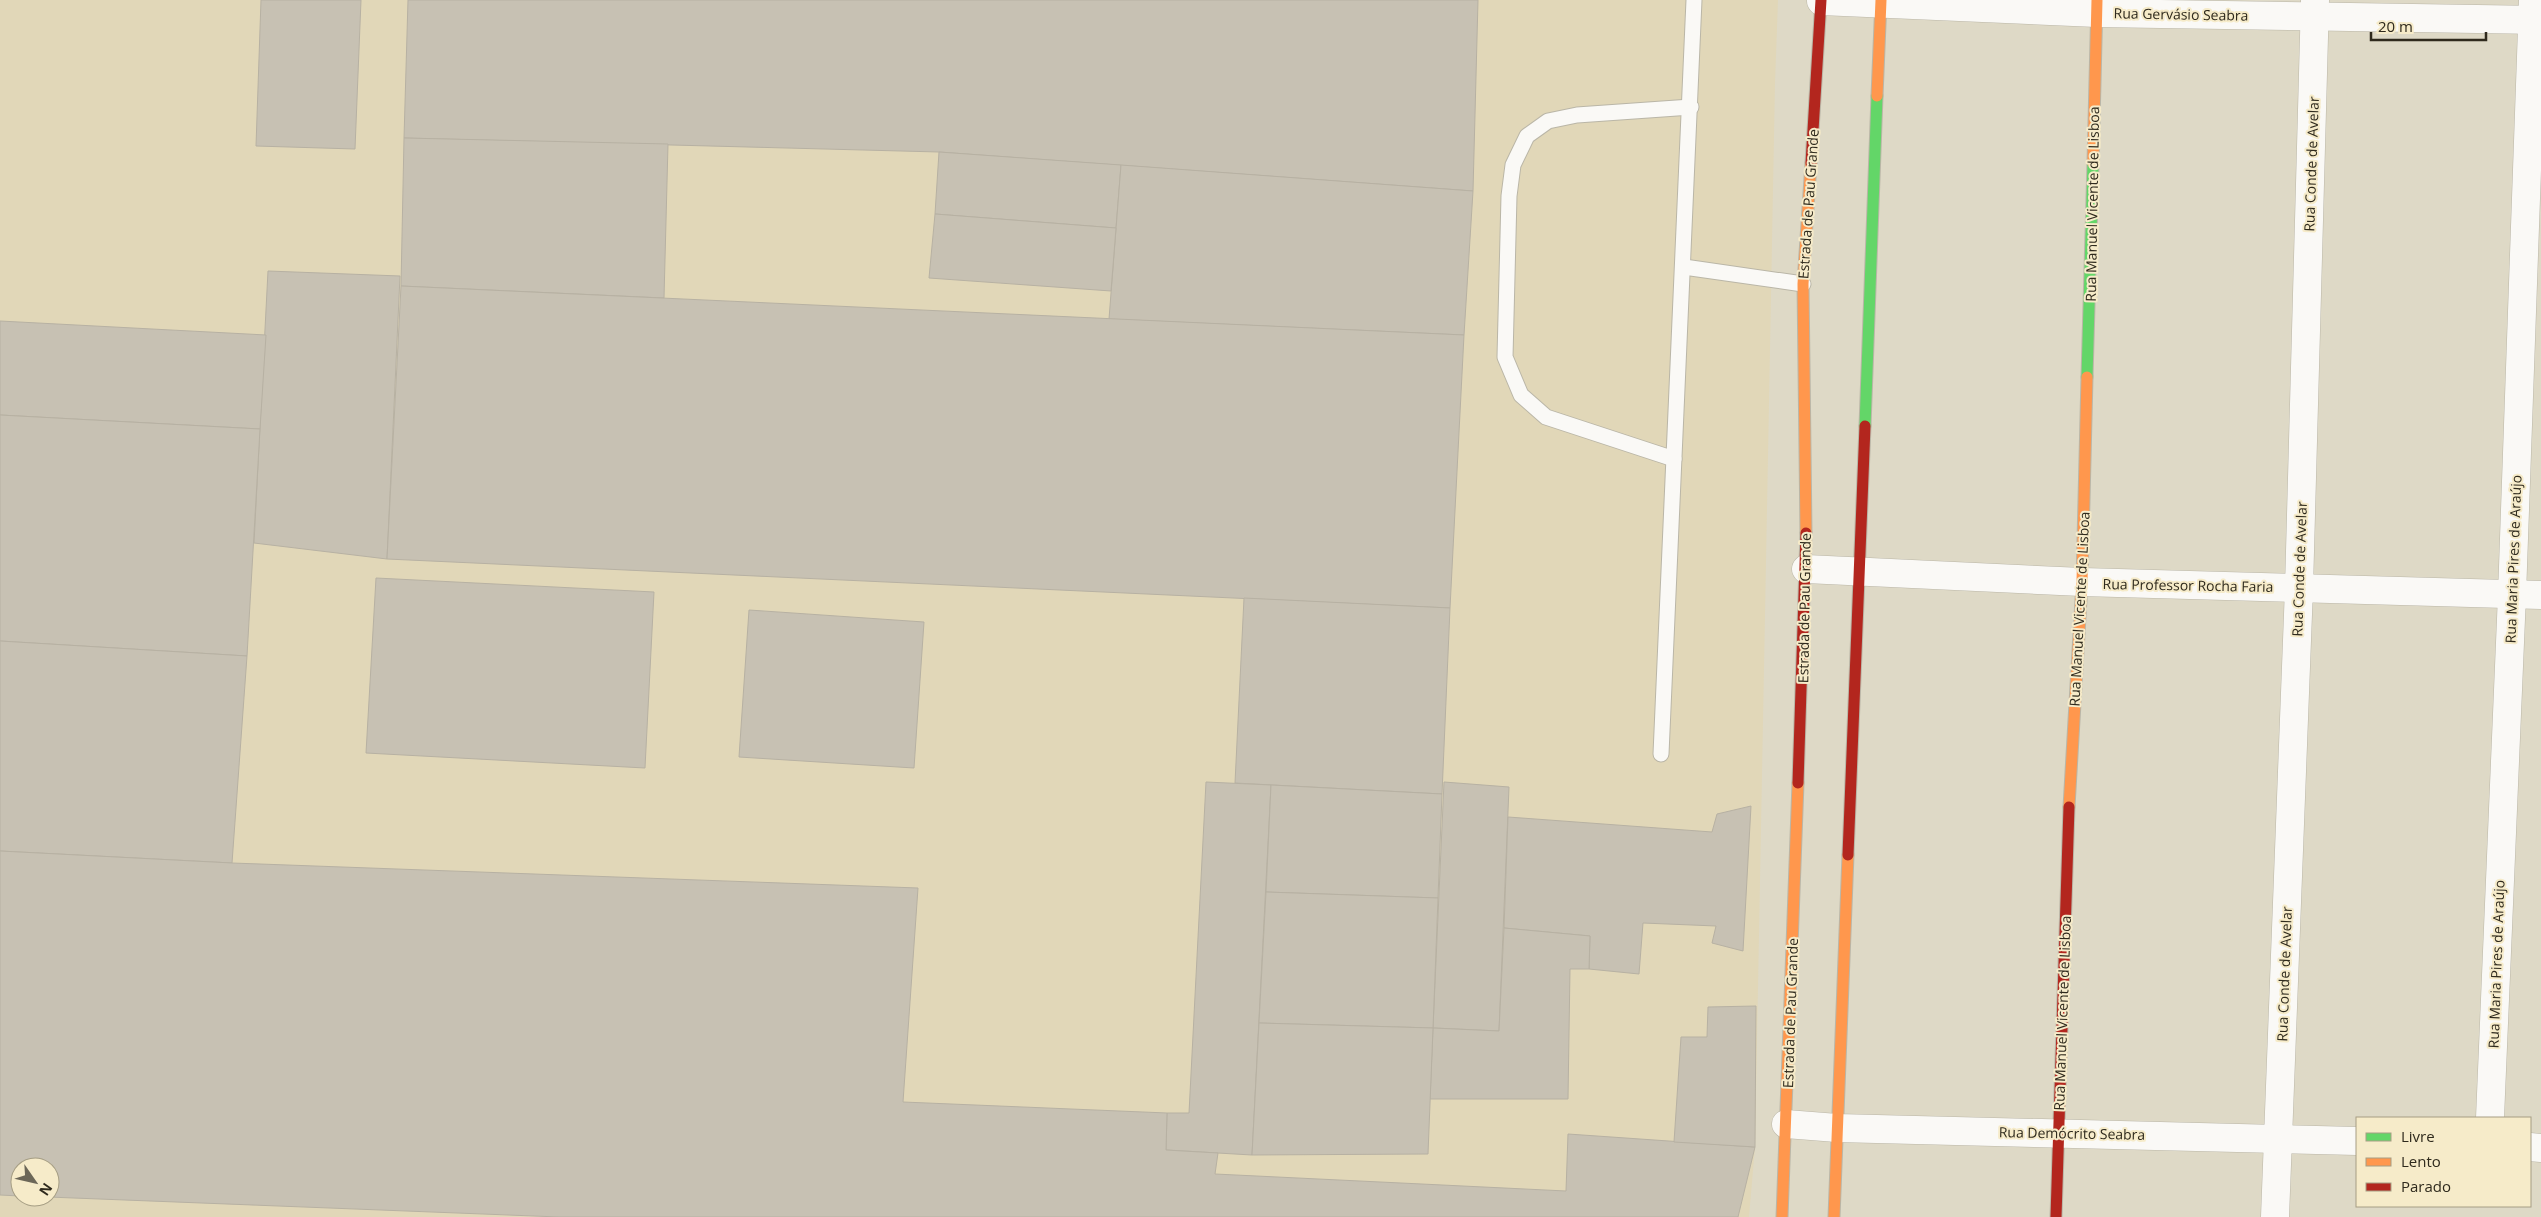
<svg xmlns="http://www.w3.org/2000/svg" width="2541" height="1217" viewBox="0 0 2541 1217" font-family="'Open Sans',sans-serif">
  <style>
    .built { fill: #e1d7b8; fill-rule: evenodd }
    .building { fill: #c7c1b3; stroke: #b7b1a3 }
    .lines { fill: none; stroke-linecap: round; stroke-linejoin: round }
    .lane-casing { stroke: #bab6a7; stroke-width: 17 }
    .street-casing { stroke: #bab6a7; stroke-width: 29 }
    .fast-casing { stroke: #bab6a7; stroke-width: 13 }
    .slow-casing { stroke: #bab6a7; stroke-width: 13 }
    .jam-casing { stroke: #bab6a7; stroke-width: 13 }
    .lane { stroke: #faf9f6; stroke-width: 15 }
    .street { stroke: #faf9f6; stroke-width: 28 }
    .fast { stroke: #63d668; stroke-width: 11 }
    .slow { stroke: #ff974d; stroke-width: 11 }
    .jam { stroke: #b3261e; stroke-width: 11 }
    .labels { text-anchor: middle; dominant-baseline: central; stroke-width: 4; stroke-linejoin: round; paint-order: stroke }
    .street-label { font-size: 14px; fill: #2f2a1d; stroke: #f6ebc9 }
  </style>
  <rect width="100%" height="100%" fill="#ded9c6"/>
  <path class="built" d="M0 0H1778L1775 83 1755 1147 1749 1217H0ZM20 1167H50V1197H20Z"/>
  <g class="building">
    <polygon points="261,0 361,0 355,149 256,146"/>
    <polygon points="408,0 1478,0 1473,191 939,152 404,138"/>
    <polygon points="404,138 668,144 664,298 401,286"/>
    <polygon points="939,152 1121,165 1116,228 935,214"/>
    <polygon points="1121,165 1473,191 1464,335 1109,319"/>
    <polygon points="935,214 1116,228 1111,291 929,278"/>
    <polygon points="268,271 400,276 387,559 254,543"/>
    <polygon points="401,286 1464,335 1450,608 387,559"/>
    <polygon points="0,321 266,335 260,429 0,415"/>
    <polygon points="0,415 260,429 247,656 0,641"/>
    <polygon points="376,578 654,592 645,768 366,753"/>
    <polygon points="1244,598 1450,608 1442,794 1235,783"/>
    <polygon points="749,610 924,622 914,768 739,757"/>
    <polygon points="0,641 247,656 232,863 0,851"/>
    <polygon points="1206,782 1271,785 1252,1155 1166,1150 1167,1113 1189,1113"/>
    <polygon points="1444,782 1509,787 1499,1031 1433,1028"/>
    <polygon points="1271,785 1442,794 1438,898 1266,892"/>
    <polygon points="1751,806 1743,951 1712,943 1716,926 1643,923 1639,974 1589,969 1590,936 1504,928 1508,817 1712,832 1717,814"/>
    <polygon points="0,851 232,863 918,888 903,1102 1167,1113 1166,1150 1218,1153 1215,1174 1566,1191 1568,1134 1755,1147 1738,1217 559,1217 48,1197 50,1167 20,1167 20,1196 0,1195"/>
    <polygon points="1266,892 1438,898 1433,1028 1259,1023"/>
    <polygon points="1504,928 1590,936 1589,969 1570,969 1568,1099 1430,1099 1433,1028 1499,1031"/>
    <polygon points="1756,1006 1755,1147 1674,1142 1681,1037 1707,1037 1708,1007"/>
    <polygon points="1259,1023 1433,1028 1428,1154 1252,1155"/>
  </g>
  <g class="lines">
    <defs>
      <g id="lane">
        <polyline points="1684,267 1803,284"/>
        <polyline points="1674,459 1546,417 1521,395 1505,357 1509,196 1513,165 1527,136 1548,121 1577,115 1691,107"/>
        <polyline points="1661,754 1694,0"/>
      </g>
      <g id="street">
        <polyline points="1821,1 2097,13 2541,20"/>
        <polyline points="1806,569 2082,582 2541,595"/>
        <polyline points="2490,1118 2512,595 2533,0"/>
        <polyline points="1786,1124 1837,1128 2357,1141"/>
        <polyline points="2530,1147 2541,1148"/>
        <polyline points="2275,1217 2299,588 2315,0"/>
      </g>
      <g id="fast">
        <polyline points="2087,377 2093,163"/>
        <polyline points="1865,426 1877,96"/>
      </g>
      <g id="slow">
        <polyline points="1877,96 1881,0"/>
        <polyline points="2093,163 2097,0"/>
        <polyline points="1806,533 1803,284 1811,163"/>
        <polyline points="2069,807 2082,582 2087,377"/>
        <polyline points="1782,1217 1798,783"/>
        <polyline points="1834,1217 1848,855"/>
      </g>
      <g id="jam">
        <polyline points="1811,163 1821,0"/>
        <polyline points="1798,783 1806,533"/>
        <polyline points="1848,855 1865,426"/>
        <polyline points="2056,1217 2069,807"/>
      </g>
    </defs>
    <use href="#lane" class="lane-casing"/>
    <use href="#street" class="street-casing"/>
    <use href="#fast" class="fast-casing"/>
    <use href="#slow" class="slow-casing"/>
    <use href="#jam" class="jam-casing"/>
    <use href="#lane" class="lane"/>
    <use href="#street" class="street"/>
    <use href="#fast" class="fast"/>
    <use href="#slow" class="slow"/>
    <use href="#jam" class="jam"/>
  </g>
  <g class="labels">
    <g class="street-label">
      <text transform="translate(2181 14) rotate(1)">Rua Gervásio Seabra</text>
      <text transform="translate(2311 164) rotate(-88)">Rua Conde de Avelar</text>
      <text transform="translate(1808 204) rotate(-86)">Estrada de Pau Grande</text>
      <text transform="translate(2092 204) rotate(-89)">Rua Manuel Vicente de Lisboa</text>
      <text transform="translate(2513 559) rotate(-88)">Rua Maria Pires de Araújo</text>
      <text transform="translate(2299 569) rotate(-88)">Rua Conde de Avelar</text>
      <text transform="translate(2188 585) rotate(1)">Rua Professor Rocha Faria</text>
      <text transform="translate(1804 608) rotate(-89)">Estrada de Pau Grande</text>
      <text transform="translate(2079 609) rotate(-87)">Rua Manuel Vicente de Lisboa</text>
      <text transform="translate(2496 964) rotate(-88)">Rua Maria Pires de Araújo</text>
      <text transform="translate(2284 974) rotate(-88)">Rua Conde de Avelar</text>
      <text transform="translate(1790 1013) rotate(-88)">Estrada de Pau Grande</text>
      <text transform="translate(2062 1013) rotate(-88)">Rua Manuel Vicente de Lisboa</text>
      <text transform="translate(2072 1133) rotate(1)">Rua Demócrito Seabra</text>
    </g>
  </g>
  <rect x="2356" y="1117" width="175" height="90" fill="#f6ebc9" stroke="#a69e84"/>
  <rect x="2366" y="1133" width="25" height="8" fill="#63d668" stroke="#a69e84"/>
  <text x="2401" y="1142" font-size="15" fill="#2f2a1d">Livre</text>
  <rect x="2366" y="1158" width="25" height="8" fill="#ff974d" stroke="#a69e84"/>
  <text x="2401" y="1167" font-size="15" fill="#2f2a1d">Lento</text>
  <rect x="2366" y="1183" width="25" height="8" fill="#b3261e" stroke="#a69e84"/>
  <text x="2401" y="1192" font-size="15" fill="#2f2a1d">Parado</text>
  <g transform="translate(35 1182) rotate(124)"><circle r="24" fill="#f6ebc9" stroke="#a69e84"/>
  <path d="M0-4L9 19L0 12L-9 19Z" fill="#6c6758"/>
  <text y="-8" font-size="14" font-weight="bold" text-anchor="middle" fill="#2f2a1d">N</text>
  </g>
  <path d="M2371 32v8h115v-8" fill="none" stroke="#2f2a1d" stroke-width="2.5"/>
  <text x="2378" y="32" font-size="15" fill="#2f2a1d" stroke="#f6ebc9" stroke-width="4" paint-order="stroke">20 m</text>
</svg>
